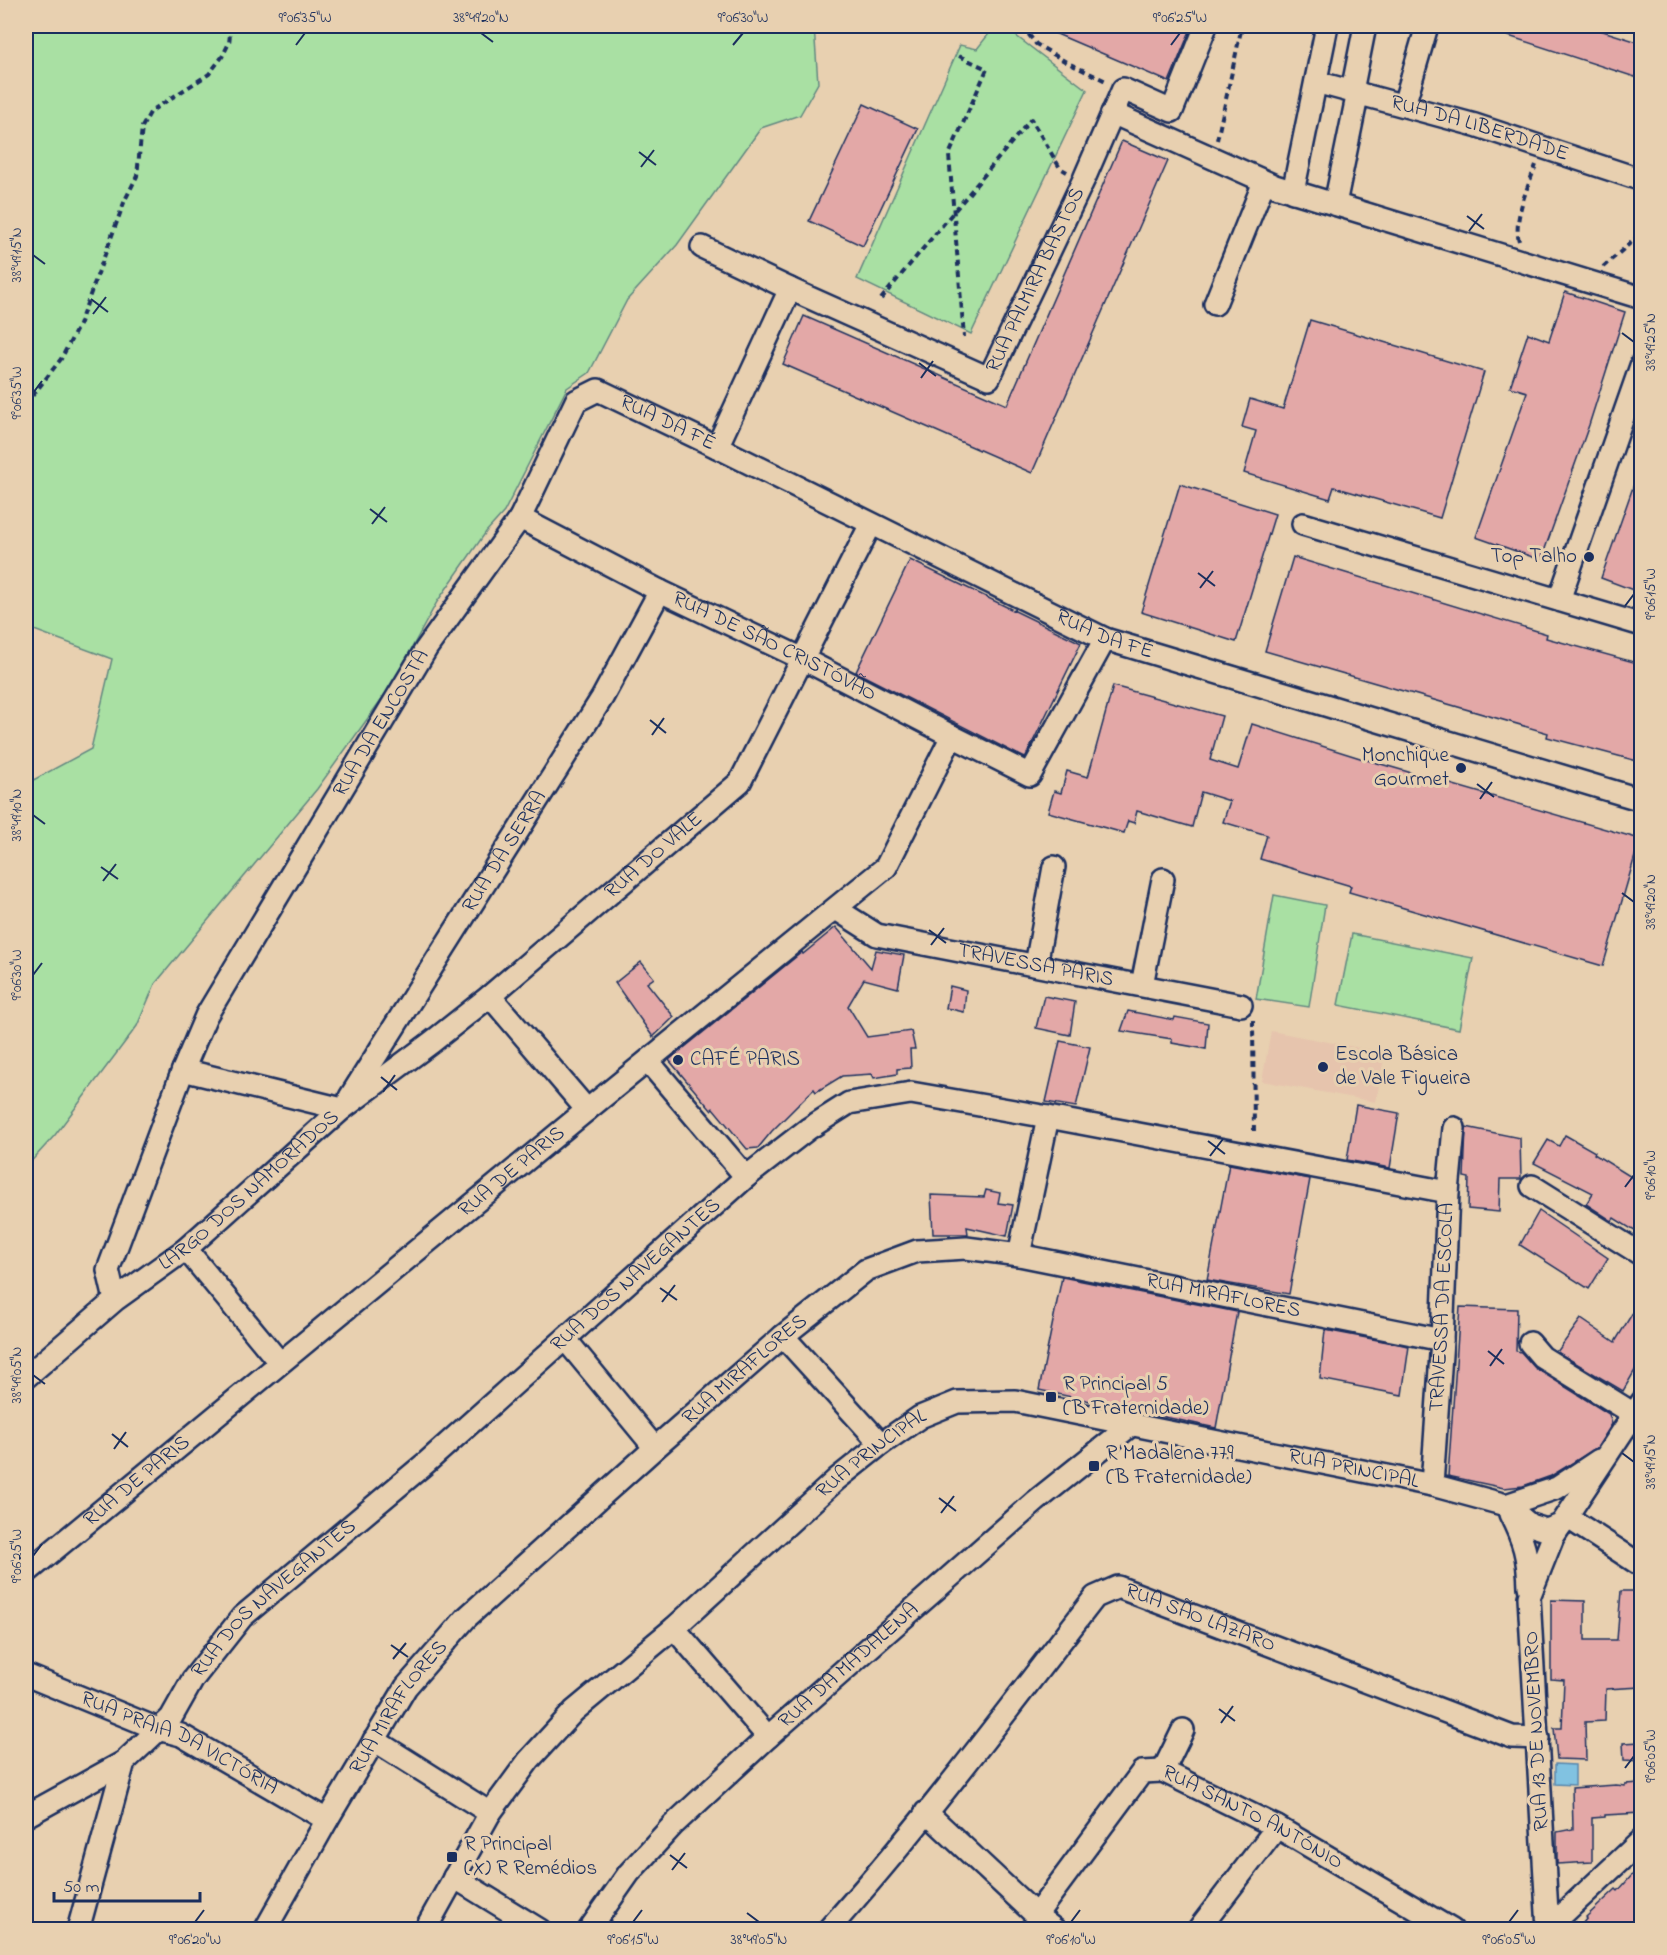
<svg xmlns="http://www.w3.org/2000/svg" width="1667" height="1955" viewBox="0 0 1667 1955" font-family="'Indie Flower',sans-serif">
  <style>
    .built { fill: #e6c4ad }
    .green { fill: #a9e0a3; stroke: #628880; stroke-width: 1.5 }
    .water { fill: #81c2e1; stroke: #5887ad; stroke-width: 1.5 }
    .building { fill: #e3a8a7; stroke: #1b2f5e; stroke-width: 1.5 }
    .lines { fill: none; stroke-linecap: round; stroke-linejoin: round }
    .minor-casing { stroke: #1b2f5e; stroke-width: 26 }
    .path { stroke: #1b2f5e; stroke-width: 4; stroke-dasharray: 6 4.5; stroke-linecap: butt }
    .minor { stroke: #e8d0b0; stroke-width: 21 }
    .ticks { fill: none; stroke: #1b2f5e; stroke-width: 2 }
    .poi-dot { fill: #1b2f5e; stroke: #e8d0b0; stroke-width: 2 }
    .labels { text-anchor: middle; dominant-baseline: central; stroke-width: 6; stroke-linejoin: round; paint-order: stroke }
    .street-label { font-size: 21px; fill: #1b2f5e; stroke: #e8d0b0 }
    .poi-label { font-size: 21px; fill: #1b2f5e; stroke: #e8d0b0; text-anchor: start }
    .neatline { fill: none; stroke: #1b2f5e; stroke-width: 2 }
    .ticks-label { font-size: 15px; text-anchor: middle; fill: #1b2f5e }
  </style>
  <rect width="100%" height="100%" fill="#e8d0b0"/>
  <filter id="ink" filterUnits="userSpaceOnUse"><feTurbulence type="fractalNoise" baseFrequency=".0167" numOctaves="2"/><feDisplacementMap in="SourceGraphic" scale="12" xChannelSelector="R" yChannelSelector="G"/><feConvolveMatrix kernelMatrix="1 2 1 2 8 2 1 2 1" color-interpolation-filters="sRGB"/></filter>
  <g filter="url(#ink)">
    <polygon class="built" points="1271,1031 1385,1053 1376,1102 1262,1081"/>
    <g class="green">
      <polygon points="26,26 814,26 818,83 800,115 761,128 677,245 627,300 589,373 567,388 504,512 486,532 437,602 391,686 317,789 155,984 137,1026 55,1135 26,1167 26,784 91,749 112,659 26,627"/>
      <polygon points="995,26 1003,26 1087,90 971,334 857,279 960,45 977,49"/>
      <polygon points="1274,895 1325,905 1309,1007 1256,999"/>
      <polygon points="1352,934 1473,958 1459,1029 1338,1005"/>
    </g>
    <polygon class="water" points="1555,1764 1575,1765 1575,1785 1555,1784"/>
    <g class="building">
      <polygon points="1038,26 1192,26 1169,82"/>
      <polygon points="1488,26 1587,26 1641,43 1641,79 1487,29"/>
      <polygon points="864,104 918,129 863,246 809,221"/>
      <polygon points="1122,141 1168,161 1032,473 783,364 804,316 1007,405"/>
      <polygon points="1565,292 1625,312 1589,425 1541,560 1476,537 1527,392 1510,387 1528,333 1549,341"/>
      <polygon points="1310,320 1484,372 1440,518 1334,487 1330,499 1244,473 1256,431 1242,427 1250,399 1283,409"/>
      <polygon points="1639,470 1641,470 1641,593 1601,578"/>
      <polygon points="1180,484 1275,514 1236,642 1141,612"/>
      <polygon points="1293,557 1547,634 1546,638 1641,664 1641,762 1547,737 1548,733 1265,651"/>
      <polygon points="910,560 1081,643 1025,758 856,672"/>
      <polygon points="1113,686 1222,716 1210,760 1238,769 1252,724 1360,758 1640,839 1603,966 1349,892 1351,886 1260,859 1267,835 1223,822 1230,801 1201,792 1192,827 1137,811 1134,823 1128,821 1124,833 1048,812 1054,791 1061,793 1067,771 1088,777"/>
      <polygon points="836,927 871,968 876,950 904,955 898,988 864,979 848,1006 867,1037 911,1031 915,1049 910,1049 911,1068 897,1069 897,1074 874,1078 872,1074 842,1076 816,1092 814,1089 772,1131 758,1148 747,1149 713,1108 711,1110 669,1060 802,952 803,954"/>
      <polygon points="641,962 654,978 647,983 674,1017 653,1037 615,983"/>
      <polygon points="950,986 966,990 964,1012 946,1008"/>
      <polygon points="1044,996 1075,1002 1070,1035 1036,1028"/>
      <polygon points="1128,1011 1174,1020 1175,1017 1208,1023 1206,1049 1172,1043 1172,1039 1121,1031"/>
      <polygon points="1060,1041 1090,1047 1076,1107 1046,1102"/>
      <polygon points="1356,1105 1399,1113 1390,1168 1347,1160"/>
      <polygon points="1466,1127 1520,1138 1521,1179 1500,1179 1499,1212 1468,1209 1469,1178 1464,1177"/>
      <polygon points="1565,1135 1595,1152 1594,1154 1641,1183 1641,1235 1614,1218 1612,1221 1586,1204 1593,1193 1534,1163 1548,1140 1559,1146"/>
      <polygon points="1229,1164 1310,1179 1289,1294 1207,1280"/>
      <polygon points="986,1190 1000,1193 998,1203 1013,1205 1007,1236 967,1227 968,1234 933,1234 931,1195 984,1197"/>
      <polygon points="1539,1211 1608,1258 1589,1289 1520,1245"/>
      <polygon points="1062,1277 1237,1312 1216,1428 1039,1390"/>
      <polygon points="1641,1299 1641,1360 1623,1391 1557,1352 1581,1319 1615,1342"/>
      <polygon points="1460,1307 1517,1309 1516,1351 1521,1352 1535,1368 1609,1414 1612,1424 1597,1448 1551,1476 1523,1486 1504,1488 1448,1476"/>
      <polygon points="1325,1330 1409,1346 1402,1395 1320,1379"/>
      <polygon points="1621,1591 1641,1591 1641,1687 1606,1689 1605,1721 1585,1722 1586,1760 1557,1759 1554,1728 1562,1728 1564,1680 1551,1679 1551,1600 1585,1601 1585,1640 1617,1640"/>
      <polygon points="1641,1742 1641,1761 1624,1760 1623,1743"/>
      <polygon points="1641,1783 1641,1813 1605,1815 1605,1817 1592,1818 1592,1862 1557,1864 1557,1832 1573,1829 1572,1788 1616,1785 1625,1786 1625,1784"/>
      <polygon points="1641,1865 1641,1913 1626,1929 1578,1929 1587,1918 1586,1917 1616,1889 1618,1891"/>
    </g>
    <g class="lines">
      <defs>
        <g id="minor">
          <path id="s1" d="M1316 82 1475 125 1642 180"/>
          <polyline points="1352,91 1365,26"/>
          <polyline points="1404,105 1427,26"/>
          <polyline points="1112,113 1275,186 1642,298"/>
          <polyline points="1293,192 1327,26"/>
          <polyline points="1335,204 1358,92"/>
          <path id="s2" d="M702 247 790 289 989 378 1084 179 1123 89 1172 111 1206 26"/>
          <polyline points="1215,304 1264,182"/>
          <polyline points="717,447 790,289"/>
          <path id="s3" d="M520 518 660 591 803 659 952 736 1030 775 1105 639"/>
          <polyline points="1303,524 1642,625"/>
          <polyline points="1559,600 1642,363"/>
          <path id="s4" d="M836 909 877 935 1241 1005"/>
          <polyline points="1036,965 1054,867"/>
          <polyline points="1142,985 1163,879"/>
          <polyline points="490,996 587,1110"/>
          <polyline points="648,1061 746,1177"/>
          <path id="s5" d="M183 1070 206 1016 426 649 520 518 576 401 598 390 717 447 1105 639 1642 800"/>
          <path id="s6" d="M350 1097 602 698 660 591"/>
          <path id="s7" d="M342 1109 432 1042 490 996 740 782 871 524"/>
          <polyline points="1532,1186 1642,1255"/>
          <polyline points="186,1249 280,1363"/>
          <polyline points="1019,1255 1048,1117"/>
          <polyline points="783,1336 881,1444"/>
          <polyline points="566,1340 655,1448"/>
          <polyline points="1530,1343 1542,1357 1634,1414"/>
          <path id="s8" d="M26 1377 115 1300 186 1249 342 1109 183 1070 108 1270 115 1300"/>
          <path id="s9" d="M1432 1485 1442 1340 1448 1192 1454 1128"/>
          <polyline points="1506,1505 1557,1488 1599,1460"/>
          <path d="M1510 1514C1524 1542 1528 1555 1529 1587"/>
          <polyline points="1567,1517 1642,1566"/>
          <path id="s10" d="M26 1573 587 1110 886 867 952 736"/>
          <polyline points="674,1628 768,1737"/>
          <path id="s11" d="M26 1675 158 1729 181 1735 327 1820"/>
          <polyline points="374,1740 490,1813"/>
          <polyline points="1163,1771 1183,1730"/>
          <polyline points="926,1812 1036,1915 1055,1930"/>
          <polyline points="26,1816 124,1762"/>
          <polyline points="454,1877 540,1930"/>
          <path id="s12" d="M1036 1915 1142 1772 1163 1771 1277 1827 1452 1930"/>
          <polyline points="1548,1928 1642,1840"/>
          <path id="s13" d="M78 1930 124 1762 171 1718 193 1679 242 1617 427 1462 746 1177 808 1129 849 1103 911 1093 1048 1117 1448 1192"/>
          <path id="s14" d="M265 1930 327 1820 406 1687 466 1618 655 1448 783 1336 866 1270 917 1251 966 1248 1019 1255 1442 1340"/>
          <path id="s15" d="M425 1930 490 1813 529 1760 574 1711 674 1628 837 1479 881 1444 920 1417 957 1402 1015 1401 1432 1485 1506 1505 1530 1525 1546 1530 1561 1525"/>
          <path id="s16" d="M589 1930 629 1873 673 1825 768 1737 1036 1501 1131 1425"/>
          <path id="s17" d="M828 1930C923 1824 1008 1709 1095 1597L1118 1587 1512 1737 1538 1738"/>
          <polyline points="1198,1930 1277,1827"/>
          <polyline points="1548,1930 1529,1597 1553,1537 1642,1402"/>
        </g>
      </defs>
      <use href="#minor" class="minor-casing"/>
      <g class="path">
        <polyline points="1022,26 1036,44 1068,63 1106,81"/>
        <polyline points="959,56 987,69 949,155 964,337"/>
        <polyline points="1217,140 1242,26"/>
        <path d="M1519 241C1513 220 1528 186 1536 165"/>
        <polyline points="1603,267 1642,233"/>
        <polyline points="881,299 1031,119 1060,168 1067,172"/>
        <polyline points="26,404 61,359 79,325 125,200 137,176 142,127 151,111 209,74 222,57 229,43 231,26"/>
        <polyline points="1253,1020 1254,1135"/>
      </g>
      <use href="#minor" class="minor"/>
    </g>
  </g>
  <path class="ticks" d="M481 33 493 42M296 45 305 33M733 45 743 33M1171 45 1180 33M639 152 656 165M641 167 654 150M1467 216 1484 229M1469 231 1482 214M33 255 45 264M91 299 108 312M93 314 106 297M1622 333 1634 342M919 363 936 376M921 378 933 361M33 393 42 381M370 509 387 522M372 524 385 507M1198 573 1215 586M1200 588 1213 571M1625 606 1634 594M650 720 666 733M652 735 664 718M1477 784 1494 797M1480 799 1492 782M33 815 45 824M101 867 118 879M103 881 116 864M1622 893 1634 902M929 930 946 943M931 945 944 928M33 975 42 963M381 1077 397 1090M383 1092 395 1075M1208 1141 1225 1154M1210 1156 1223 1139M1625 1187 1634 1175M660 1288 677 1300M662 1302 675 1285M1488 1351 1504 1364M1490 1366 1502 1349M33 1375 45 1384M112 1434 128 1447M114 1449 126 1432M1622 1453 1634 1462M939 1498 956 1511M941 1513 954 1496M33 1556 42 1544M391 1645 408 1657M393 1659 406 1643M1219 1709 1235 1721M1221 1723 1233 1706M1625 1768 1634 1756M670 1855 687 1868M672 1870 685 1853M747 1913 759 1922M195 1922 204 1910M633 1922 642 1910M1071 1922 1080 1910M1509 1922 1518 1910"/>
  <g class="poi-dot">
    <circle cx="1589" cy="557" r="6"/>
    <circle cx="1461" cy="768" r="6"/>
    <circle cx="678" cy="1060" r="6"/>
    <circle cx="1323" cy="1067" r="6"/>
    <rect x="1045" y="1391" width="12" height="12" rx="3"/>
    <rect x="1088" y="1460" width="12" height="12" rx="3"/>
    <rect x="446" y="1851" width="12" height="12" rx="3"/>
  </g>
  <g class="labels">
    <g class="street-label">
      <text stroke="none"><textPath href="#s1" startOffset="170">RUA DA LIBERDADE</textPath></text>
      <text stroke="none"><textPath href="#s2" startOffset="424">RUA PALMIRA BASTOS</textPath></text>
      <text stroke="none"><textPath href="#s5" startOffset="879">RUA DA FÉ</textPath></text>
      <text stroke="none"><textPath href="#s5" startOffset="1365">RUA DA FÉ</textPath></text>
      <text stroke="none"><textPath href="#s3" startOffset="285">RUA DE SÃO CRISTÓVÃO</textPath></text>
      <text stroke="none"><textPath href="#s5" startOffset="400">RUA DA ENCOSTA</textPath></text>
      <text stroke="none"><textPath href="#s6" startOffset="290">RUA DA SERRA</textPath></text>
      <text stroke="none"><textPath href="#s7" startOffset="402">RUA DO VALE</textPath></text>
      <text stroke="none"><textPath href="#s4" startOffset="210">TRAVESSA PARIS</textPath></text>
      <text stroke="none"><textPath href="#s10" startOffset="630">RUA DE PARIS</textPath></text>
      <text stroke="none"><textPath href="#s8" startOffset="291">LARGO DOS NAMORADOS</textPath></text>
      <text stroke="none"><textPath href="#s13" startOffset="884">RUA DOS NAVEGANTES</textPath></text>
      <text stroke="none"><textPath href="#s14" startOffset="1268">RUA MIRAFLORES</textPath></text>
      <text stroke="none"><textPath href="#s9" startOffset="178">TRAVESSA DA ESCOLA</textPath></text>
      <text stroke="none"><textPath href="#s14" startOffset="746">RUA MIRAFLORES</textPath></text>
      <text stroke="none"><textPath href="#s15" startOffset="660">RUA PRINCIPAL</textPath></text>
      <text stroke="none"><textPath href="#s15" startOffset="1164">RUA PRINCIPAL</textPath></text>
      <text stroke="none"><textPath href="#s10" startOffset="144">RUA DE PARIS</textPath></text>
      <text stroke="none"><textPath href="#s13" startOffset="398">RUA DOS NAVEGANTES</textPath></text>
      <text stroke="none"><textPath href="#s17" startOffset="540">RUA SÃO LÁZARO</textPath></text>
      <text stroke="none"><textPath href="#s16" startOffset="372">RUA DA MADALENA</textPath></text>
      <text stroke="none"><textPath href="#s14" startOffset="260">RUA MIRAFLORES</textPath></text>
      <text transform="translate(1537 1731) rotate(-93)">RUA 13 DE NOVEMBRO</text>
      <text stroke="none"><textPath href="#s11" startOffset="168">RUA PRAIA DA VICTÓRIA</textPath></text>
      <text stroke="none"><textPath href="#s12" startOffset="300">RUA SANTO ANTÓNIO</textPath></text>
    </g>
    <g class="poi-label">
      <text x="1577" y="557" text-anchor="end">Top Talho</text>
      <text x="1449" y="756" text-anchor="end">Monchique<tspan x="1449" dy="24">Gourmet</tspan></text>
      <text x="1335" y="1055">Escola Básica<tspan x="1335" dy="24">de Vale Figueira</tspan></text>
      <text x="690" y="1060">CAFÉ PARIS</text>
      <text x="1063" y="1385">R Principal 5<tspan x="1063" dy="24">(B Fraternidade)</tspan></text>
      <text x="1106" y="1454">R Madalena 779<tspan x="1106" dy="24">(B Fraternidade)</tspan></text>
      <text x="464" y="1845">R Principal<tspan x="464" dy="24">(X) R Remédios</tspan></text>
    </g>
  </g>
  <rect width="1667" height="1955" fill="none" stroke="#e8d0b0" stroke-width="66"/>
  <path d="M54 1892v9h146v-9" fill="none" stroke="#1b2f5e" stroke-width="3"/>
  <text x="63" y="1892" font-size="18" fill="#1b2f5e" stroke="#e8d0b0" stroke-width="4.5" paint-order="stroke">50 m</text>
  <rect x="33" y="33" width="1601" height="1889" class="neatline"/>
  <g class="ticks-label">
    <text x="305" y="22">9°06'35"W</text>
    <text x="481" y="22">38°49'20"N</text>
    <text x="743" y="22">9°06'30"W</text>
    <text x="1180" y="22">9°06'25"W</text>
    <text transform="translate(16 255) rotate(-90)" y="5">38°49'15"N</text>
    <text transform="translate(1650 342) rotate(-90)" y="5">38°49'25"N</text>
    <text transform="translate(16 393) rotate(-90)" y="5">9°06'35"W</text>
    <text transform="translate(1650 594) rotate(-90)" y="5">9°06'15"W</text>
    <text transform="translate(16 815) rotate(-90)" y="5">38°49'10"N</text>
    <text transform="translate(1650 902) rotate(-90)" y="5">38°49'20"N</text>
    <text transform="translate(16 975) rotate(-90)" y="5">9°06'30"W</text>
    <text transform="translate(1650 1175) rotate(-90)" y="5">9°06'10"W</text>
    <text transform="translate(16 1375) rotate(-90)" y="5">38°49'05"N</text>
    <text transform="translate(1650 1462) rotate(-90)" y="5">38°49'15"N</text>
    <text transform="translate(16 1556) rotate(-90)" y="5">9°06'25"W</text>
    <text transform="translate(1650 1756) rotate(-90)" y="5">9°06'05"W</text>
    <text x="195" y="1944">9°06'20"W</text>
    <text x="633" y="1944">9°06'15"W</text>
    <text x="759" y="1944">38°49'05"N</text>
    <text x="1071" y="1944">9°06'10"W</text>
    <text x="1509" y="1944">9°06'05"W</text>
  </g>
</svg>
